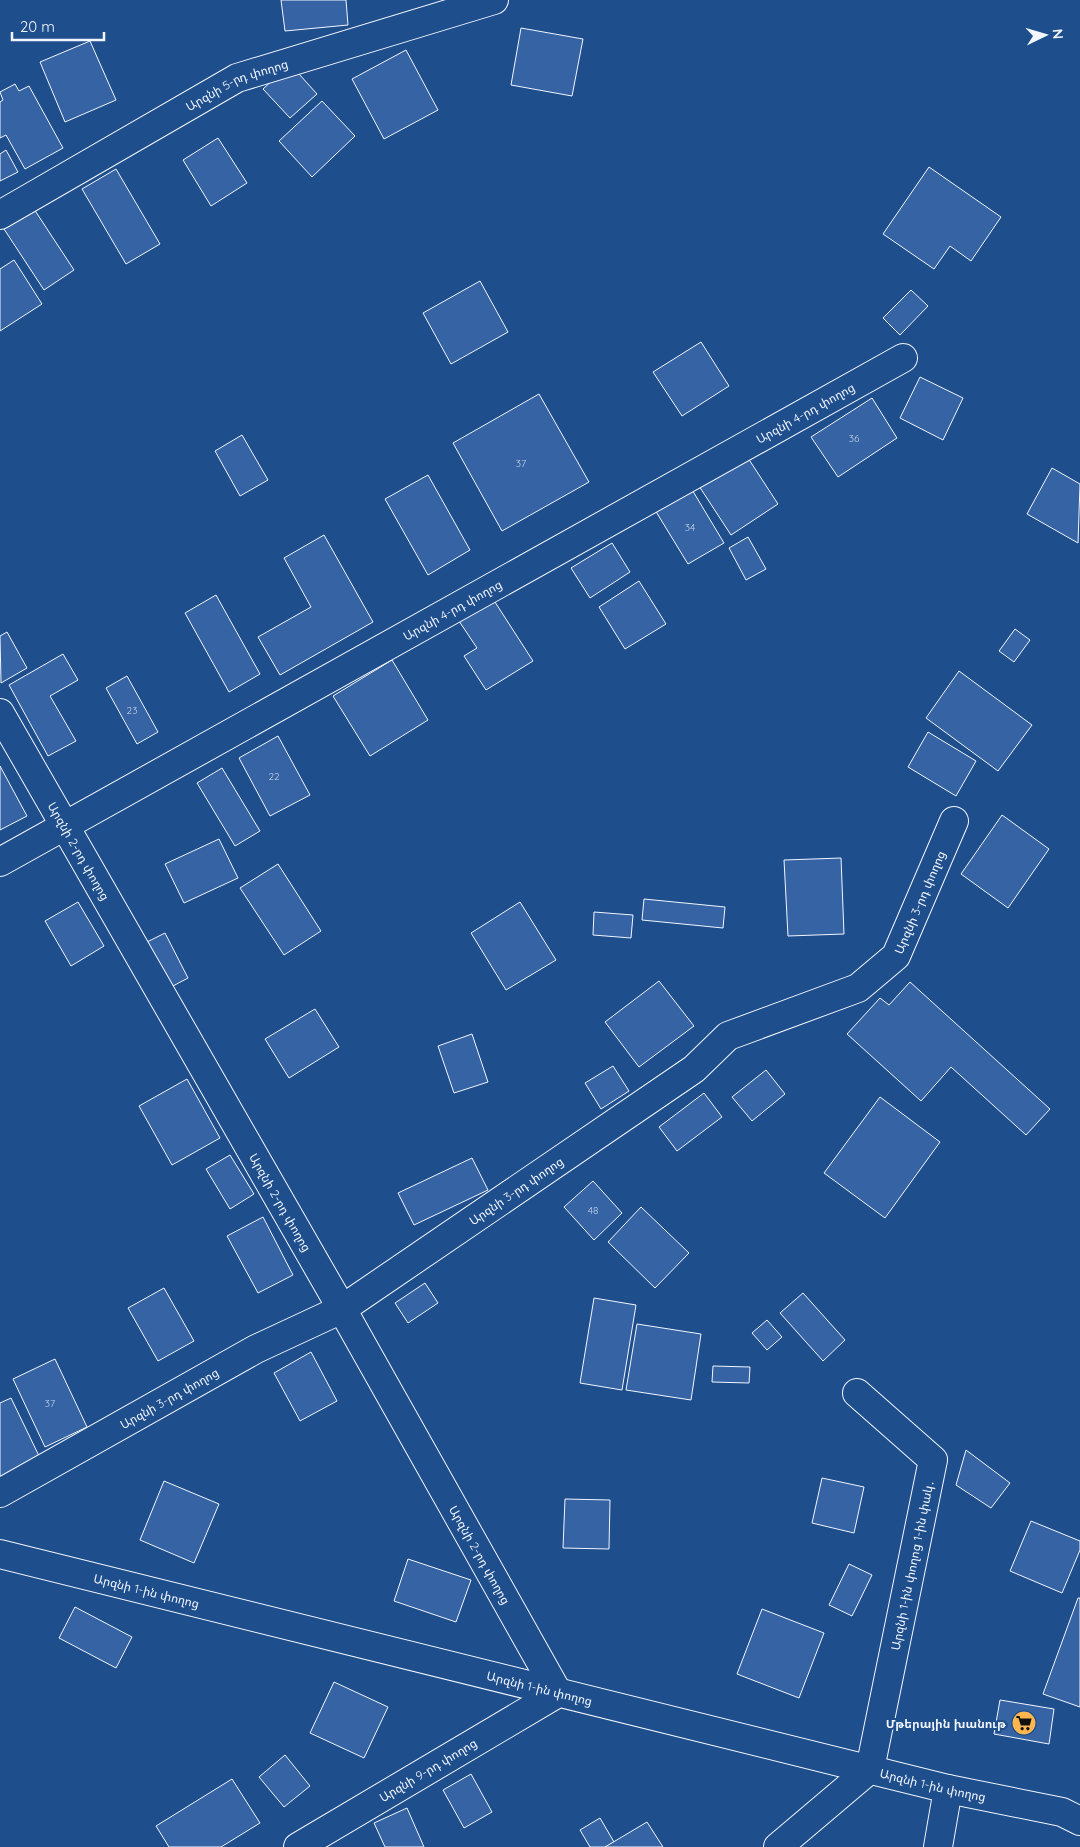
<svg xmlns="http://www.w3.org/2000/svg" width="1080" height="1847" viewBox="0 0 1080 1847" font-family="Quicksand,'Noto Sans Armenian',sans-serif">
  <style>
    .building { fill: #3563a3; stroke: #f2f6ff }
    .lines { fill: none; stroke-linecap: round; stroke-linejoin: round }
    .minor-casing { stroke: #f2f6ff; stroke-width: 30 }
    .minor { stroke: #1f4e8c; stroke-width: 28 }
    .labels { text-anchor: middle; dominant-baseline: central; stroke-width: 4; stroke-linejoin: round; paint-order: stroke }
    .number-label { font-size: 10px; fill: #c3d1e8 }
    .street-label { font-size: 12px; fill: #f2f6ff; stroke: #1f4e8c }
    .poi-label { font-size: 12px; font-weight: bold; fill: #f2f6ff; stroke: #1f4e8c; text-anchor: end }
  </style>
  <rect width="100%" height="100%" fill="#1f4e8c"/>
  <g class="building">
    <polygon points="281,0 346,0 348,25 285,31"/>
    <polygon points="521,28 583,39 572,96 511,85"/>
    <polygon points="90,41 116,100 65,122 40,62"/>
    <polygon points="406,50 438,110 384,139 352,79"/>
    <polygon points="290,64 317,94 290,118 263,89"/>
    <polygon points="15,84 19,91 29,86 63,148 25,169 6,135 0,138 0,102 3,100 0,92"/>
    <polygon points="322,101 355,136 312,177 279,141"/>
    <polygon points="218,138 247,183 211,206 183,160"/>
    <polygon points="6,150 18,172 0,181 0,154"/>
    <polygon points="929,167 1001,217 971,261 950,246 934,269 883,234"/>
    <polygon points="116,169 160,244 126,264 82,189"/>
    <polygon points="34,209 74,270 44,290 4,229"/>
    <polygon points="14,260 42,304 0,331 0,269"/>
    <polygon points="480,281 508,332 451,364 423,313"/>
    <polygon points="911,290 928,306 900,335 883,318"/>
    <polygon points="701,342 729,386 682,416 653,372"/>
    <polygon points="920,377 963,398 943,440 900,418"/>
    <polygon points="539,394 589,482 502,531 453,443"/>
    <polygon points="872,398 897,438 838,477 811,437"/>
    <polygon points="242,435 268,480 240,496 215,451"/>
    <polygon points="746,455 778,504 731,535 699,486"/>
    <polygon points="1052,468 1080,484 1078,543 1027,514"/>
    <polygon points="428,475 470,550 428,575 385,499"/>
    <polygon points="691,488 724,543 688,564 655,510"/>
    <polygon points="324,535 373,622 280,675 258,637 311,607 284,558"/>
    <polygon points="748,537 766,569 746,580 729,548"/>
    <polygon points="612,543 630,572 590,598 571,568"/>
    <polygon points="639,581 666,624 625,649 599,607"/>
    <polygon points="216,595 260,674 229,692 185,613"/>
    <polygon points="493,599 533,661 486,690 464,656 477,648 459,621"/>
    <polygon points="1015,629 1030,640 1014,662 999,651"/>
    <polygon points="7,632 27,668 1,683 0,636"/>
    <polygon points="63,654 78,680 50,696 76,741 48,756 9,685"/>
    <polygon points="392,660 428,720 370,756 333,696"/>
    <polygon points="959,671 1032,725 998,771 926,718"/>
    <polygon points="127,676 158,732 137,744 106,688"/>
    <polygon points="928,732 976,761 956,796 908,767"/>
    <polygon points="278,736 310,795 270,816 239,758"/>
    <polygon points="0,766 27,816 0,830"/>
    <polygon points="222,768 260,831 235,846 197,783"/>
    <polygon points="1002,815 1049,849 1008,908 961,874"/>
    <polygon points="219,839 238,878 184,903 165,864"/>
    <polygon points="841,858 844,934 788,936 784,860"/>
    <polygon points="278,864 321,931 284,955 240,888"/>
    <polygon points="644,899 725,907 723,928 642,920"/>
    <polygon points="78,902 104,946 71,966 45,921"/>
    <polygon points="520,902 556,960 506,990 471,933"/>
    <polygon points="594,912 633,915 631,938 593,935"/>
    <polygon points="165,933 188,978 171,987 147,942"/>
    <polygon points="659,981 694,1026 639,1067 605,1022"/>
    <polygon points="910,982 1050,1109 1026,1135 951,1067 921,1101 847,1034 880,998 889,1005"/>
    <polygon points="315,1009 339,1047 289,1078 265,1039"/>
    <polygon points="472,1034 488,1082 454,1093 438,1046"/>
    <polygon points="613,1066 629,1091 601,1109 585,1083"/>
    <polygon points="766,1070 785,1094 752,1121 732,1097"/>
    <polygon points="187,1079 220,1138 172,1165 139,1106"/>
    <polygon points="704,1093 722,1117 677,1151 659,1127"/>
    <polygon points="880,1097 940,1142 885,1218 824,1173"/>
    <polygon points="230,1155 254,1194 230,1209 206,1169"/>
    <polygon points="472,1158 488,1190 414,1225 398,1193"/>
    <polygon points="593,1181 622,1213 594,1240 564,1207"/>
    <polygon points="641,1207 689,1253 655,1288 608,1242"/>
    <polygon points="263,1217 293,1275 258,1293 227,1236"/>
    <polygon points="425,1283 438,1303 408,1323 395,1303"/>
    <polygon points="164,1288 194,1341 158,1361 128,1308"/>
    <polygon points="803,1293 845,1340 823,1361 780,1313"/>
    <polygon points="594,1298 636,1305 622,1390 580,1383"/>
    <polygon points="767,1320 782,1337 767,1350 752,1333"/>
    <polygon points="637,1324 701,1334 691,1400 626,1390"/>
    <polygon points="311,1352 337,1401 300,1421 274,1373"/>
    <polygon points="55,1359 87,1427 45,1447 13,1379"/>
    <polygon points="713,1366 750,1367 749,1383 712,1382"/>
    <polygon points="11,1398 40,1458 0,1477 0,1403"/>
    <polygon points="966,1450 1010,1483 991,1508 956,1485"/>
    <polygon points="822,1478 864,1487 854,1533 812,1523"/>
    <polygon points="164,1481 219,1504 194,1563 140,1540"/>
    <polygon points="565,1499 610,1500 609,1549 563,1548"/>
    <polygon points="1031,1521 1080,1541 1080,1550 1062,1593 1010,1571"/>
    <polygon points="408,1559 471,1580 456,1622 394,1601"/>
    <polygon points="849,1564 872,1575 852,1616 829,1605"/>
    <polygon points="1078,1598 1080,1598 1080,1707 1043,1694"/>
    <polygon points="75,1607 132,1637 116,1668 59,1638"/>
    <polygon points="762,1609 824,1633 799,1698 737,1674"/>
    <polygon points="334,1682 388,1707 364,1758 310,1733"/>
    <polygon points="1000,1700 1054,1709 1049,1744 994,1734"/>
    <polygon points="285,1755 310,1786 284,1807 259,1777"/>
    <polygon points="471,1774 492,1812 464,1828 443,1790"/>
    <polygon points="232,1779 260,1823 221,1847 169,1847 156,1826"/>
    <polygon points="407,1808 424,1847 385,1847 374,1823"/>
    <polygon points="600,1818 614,1842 606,1847 590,1847 580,1830"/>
    <polygon points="647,1822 663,1847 605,1847"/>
  </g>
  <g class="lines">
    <defs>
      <g id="minor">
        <path id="s1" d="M0 215 237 78 494 0"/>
        <path id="s2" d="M0 713 342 1309 558 1693 298 1847"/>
        <path id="s3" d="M0 862 903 358"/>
        <path id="s4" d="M0 1493 256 1349 342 1309 694 1069 728 1036 858 988 896 956 954 821"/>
        <path id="s5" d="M0 1554 948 1789 1062 1812 1080 1821"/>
        <path id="s6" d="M778 1847 870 1769 933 1460 857 1393"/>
        <polyline points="938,1847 948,1789"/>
      </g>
    </defs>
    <use href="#minor" class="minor-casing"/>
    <use href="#minor" class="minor"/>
  </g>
  <defs>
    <symbol id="supermarket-disc" viewBox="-11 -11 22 22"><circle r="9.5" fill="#ffb74d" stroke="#1f4e8c"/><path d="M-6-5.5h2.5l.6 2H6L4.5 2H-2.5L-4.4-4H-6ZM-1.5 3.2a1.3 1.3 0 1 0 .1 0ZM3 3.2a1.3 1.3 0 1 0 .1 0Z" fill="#111"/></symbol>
  </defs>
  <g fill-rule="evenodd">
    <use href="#supermarket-disc" x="1010" y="1709" width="28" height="28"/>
  </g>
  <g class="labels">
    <g class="number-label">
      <text x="854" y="438">36</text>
      <text x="521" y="463">37</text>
      <text x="690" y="527">34</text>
      <text x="132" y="710">23</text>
      <text x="274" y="776">22</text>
      <text x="593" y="1210">48</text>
      <text x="50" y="1403">37</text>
    </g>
    <g class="street-label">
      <text stroke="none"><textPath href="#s1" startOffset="271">Արզնի 5-րդ փողոց</textPath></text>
      <text stroke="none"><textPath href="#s3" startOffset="922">Արզնի 4-րդ փողոց</textPath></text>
      <text stroke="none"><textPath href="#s3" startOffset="518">Արզնի 4-րդ փողոց</textPath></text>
      <text stroke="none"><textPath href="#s2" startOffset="159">Արզնի 2-րդ փողոց</textPath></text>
      <text stroke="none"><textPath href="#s4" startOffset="1109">Արզնի 3-րդ փողոց</textPath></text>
      <text stroke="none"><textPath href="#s4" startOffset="599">Արզնի 3-րդ փողոց</textPath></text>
      <text stroke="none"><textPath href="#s2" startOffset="564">Արզնի 2-րդ փողոց</textPath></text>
      <text stroke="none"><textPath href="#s4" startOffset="194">Արզնի 3-րդ փողոց</textPath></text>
      <text stroke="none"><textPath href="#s2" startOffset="969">Արզնի 2-րդ փողոց</textPath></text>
      <text stroke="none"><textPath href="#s6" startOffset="329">Արզնի 1-ին փողոց 1-ին փակ․</textPath></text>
      <text stroke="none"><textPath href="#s5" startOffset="151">Արզնի 1-ին փողոց</textPath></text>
      <text stroke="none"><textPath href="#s5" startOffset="556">Արզնի 1-ին փողոց</textPath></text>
      <text transform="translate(428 1770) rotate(-31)">Արզնի 9-րդ փողոց</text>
      <text stroke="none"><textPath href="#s5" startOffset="961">Արզնի 1-ին փողոց</textPath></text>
    </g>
    <g class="poi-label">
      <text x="1006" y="1723">Մթերային խանութ</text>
    </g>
  </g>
  <g transform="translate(1045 35) rotate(85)" stroke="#1f4e8c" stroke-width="4" paint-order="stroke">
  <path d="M0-4L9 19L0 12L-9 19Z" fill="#f2f6ff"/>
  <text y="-8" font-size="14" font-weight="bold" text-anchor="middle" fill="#f2f6ff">N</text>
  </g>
  <path d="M12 32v8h92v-8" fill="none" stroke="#f2f6ff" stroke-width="2.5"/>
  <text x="20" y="32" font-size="15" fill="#f2f6ff" stroke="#1f4e8c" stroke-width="4" paint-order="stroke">20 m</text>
</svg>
